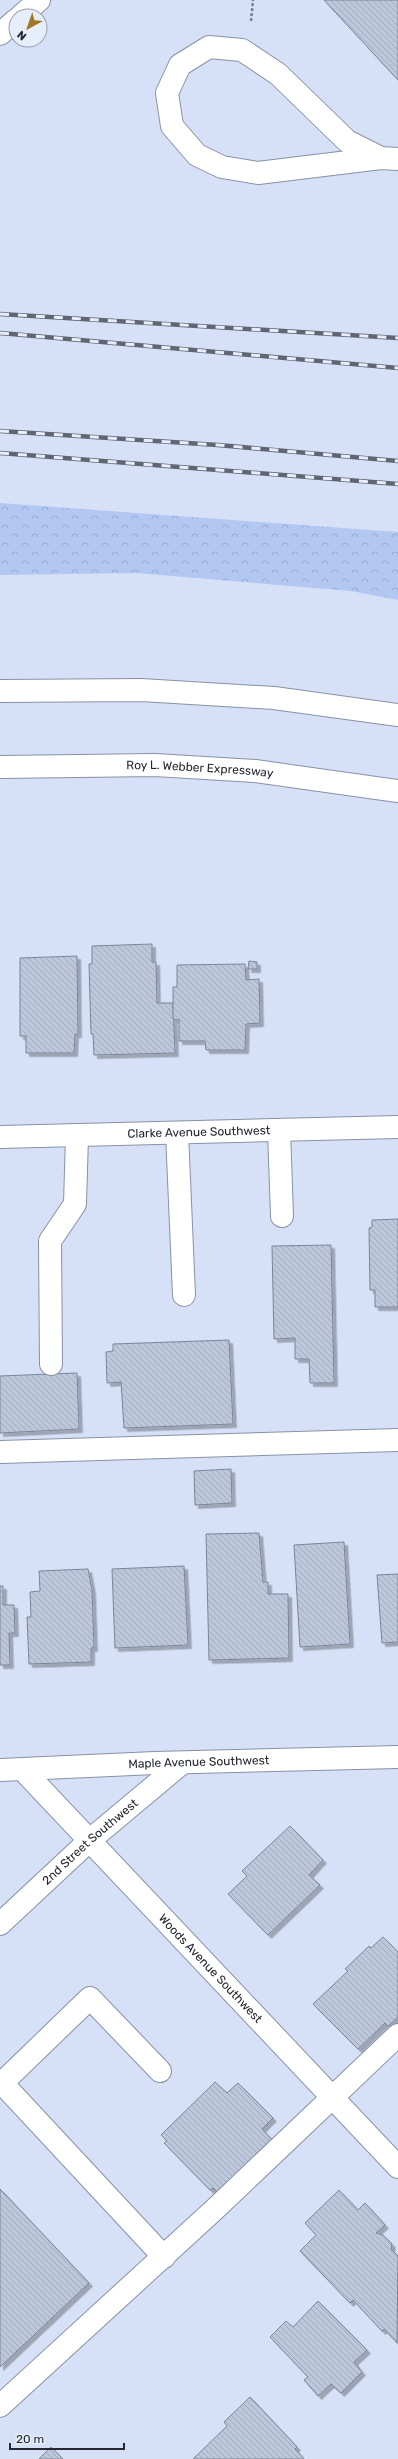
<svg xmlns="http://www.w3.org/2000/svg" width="398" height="2459" viewBox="0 0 398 2459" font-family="Rubik,sans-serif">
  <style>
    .forest { fill: url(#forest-crowns) }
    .building { fill: url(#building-back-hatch); stroke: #7b8598; filter: url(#shadow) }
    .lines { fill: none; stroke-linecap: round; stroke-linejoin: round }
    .minor-casing { stroke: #8792a5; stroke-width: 24 }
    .major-casing { stroke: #8792a5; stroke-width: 24 }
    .highway-casing { stroke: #8792a5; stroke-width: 24 }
    .path { stroke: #78808e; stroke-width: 2.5; stroke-dasharray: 3 2; stroke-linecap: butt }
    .minor { stroke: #fff; stroke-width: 22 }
    .major { stroke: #fff; stroke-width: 22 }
    .highway { stroke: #fff; stroke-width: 22 }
    .rail-casing { stroke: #5f6572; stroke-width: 4.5 }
    .rail { stroke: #e7eefb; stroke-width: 3; stroke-dasharray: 9; stroke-linecap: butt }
    .labels { text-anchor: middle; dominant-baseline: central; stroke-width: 3.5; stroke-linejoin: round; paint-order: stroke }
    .street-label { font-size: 12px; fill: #23272f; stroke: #e7eefb }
  </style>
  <defs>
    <pattern id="forest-crowns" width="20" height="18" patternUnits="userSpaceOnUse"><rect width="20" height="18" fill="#b2c7f2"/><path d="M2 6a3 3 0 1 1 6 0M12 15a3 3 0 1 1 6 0" fill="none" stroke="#99abd0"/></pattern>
    <pattern id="building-back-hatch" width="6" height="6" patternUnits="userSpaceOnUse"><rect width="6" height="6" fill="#bcc7dc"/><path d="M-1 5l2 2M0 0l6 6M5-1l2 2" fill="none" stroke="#a1abbd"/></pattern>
    <filter id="shadow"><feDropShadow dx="3.5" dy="3.5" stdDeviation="0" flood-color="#0004"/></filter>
  </defs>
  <rect width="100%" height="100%" fill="#d6e1f7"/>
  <polygon class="forest" points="0,503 398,532 398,600 351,591 136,573 0,575"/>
  <g class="building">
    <polygon points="324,0 398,0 398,80"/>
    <polygon points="152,944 152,962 156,962 157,1003 173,1003 175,1053 94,1055 93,1034 91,1034 89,964 92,964 92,946"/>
    <polygon points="77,956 78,1034 75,1034 74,1053 26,1053 26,1036 20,1036 20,958"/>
    <polygon points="249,961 257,962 257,969 248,969"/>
    <polygon points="245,964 246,980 259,979 260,1023 246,1024 245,1050 206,1050 205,1041 179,1041 179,1020 173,1019 173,987 177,987 177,965"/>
    <polygon points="398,1219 398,1307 375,1307 375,1290 370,1290 369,1228 372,1227 372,1220"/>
    <polygon points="331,1245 334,1383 310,1383 309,1359 295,1359 295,1338 274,1339 272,1246"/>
    <polygon points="229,1340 233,1424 124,1428 121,1382 107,1383 106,1352 113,1351 113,1344"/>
    <polygon points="77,1373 79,1429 0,1433 0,1376"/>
    <polygon points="231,1469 232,1503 195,1505 194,1471"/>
    <polygon points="259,1533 263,1582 268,1582 268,1594 288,1594 289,1658 209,1660 206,1534"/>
    <polygon points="344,1542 350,1644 300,1647 294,1545"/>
    <polygon points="184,1566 188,1645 115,1648 112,1569"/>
    <polygon points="88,1569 92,1590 94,1648 91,1648 91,1662 29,1664 27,1617 31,1617 30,1592 40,1591 39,1571"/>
    <polygon points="398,1574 398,1642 382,1643 377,1575"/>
    <polygon points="0,1586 3,1586 3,1605 14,1605 15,1633 9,1633 10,1665 0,1665"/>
    <polygon points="290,1826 323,1860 309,1875 320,1885 268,1935 228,1894 247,1876 242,1871"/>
    <polygon points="383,1937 398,1952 398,2017 388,2026 385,2023 358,2049 313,2004 348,1971 345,1969 369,1946 371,1948"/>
    <polygon points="215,2082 227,2093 238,2083 273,2118 262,2129 272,2140 218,2193 213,2188 210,2190 164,2143 167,2141 161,2135"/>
    <polygon points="0,2189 89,2283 0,2367"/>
    <polygon points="339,2190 358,2210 365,2203 385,2225 376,2233 383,2235 392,2244 391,2249 398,2256 397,2343 384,2329 382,2331 353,2300 350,2303 300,2251 316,2235 305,2223"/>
    <polygon points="318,2301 367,2350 354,2362 362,2372 341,2393 331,2384 318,2396 304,2380 308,2377 270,2337 286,2321 293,2327"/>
    <polygon points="250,2397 297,2447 295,2449 304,2459 193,2459 227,2426 224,2422"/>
    <polygon points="51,2447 63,2459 39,2459"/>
  </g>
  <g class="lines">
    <defs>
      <g id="minor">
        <polyline points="381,158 347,141 278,74 242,50 209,47 180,65 167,93 172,126 197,155 222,167 258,173 381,158 398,159"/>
        <polyline points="279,1130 282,1216"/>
        <polyline points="177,1133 184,1295"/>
        <path id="s1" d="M0 1137 398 1127"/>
        <polyline points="51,1364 50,1241 75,1204 77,1136"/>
        <polyline points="0,1452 398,1440"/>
        <path id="s2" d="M0 1770 155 1763 398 1757"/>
        <path id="s3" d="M23 1770 398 2167"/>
        <path id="s4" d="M0 1924 90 1840 182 1763"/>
        <polyline points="2,2083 90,1998 160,2071"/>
        <polyline points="0,2085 2,2083 164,2257"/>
        <polyline points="0,2406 215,2209 398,2035"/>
      </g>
      <g id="major">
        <polyline points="21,16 39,0"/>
        <polyline points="0,34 16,20"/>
      </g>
      <g id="highway">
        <polyline points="0,691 141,690 274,698 398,715"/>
        <path id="s5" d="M0 767 155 765 255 771 398 791"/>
      </g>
    </defs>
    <use href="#minor" class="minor-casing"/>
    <use href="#major" class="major-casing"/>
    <use href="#highway" class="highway-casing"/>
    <polyline class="path" points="251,21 253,0"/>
    <use href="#minor" class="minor"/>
    <use href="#major" class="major"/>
    <use href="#highway" class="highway"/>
    <defs>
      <g id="rail">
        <polyline points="0,314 398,338"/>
        <polyline points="0,333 398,368"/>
        <polyline points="0,431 218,445 398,461"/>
        <polyline points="0,453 398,484"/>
      </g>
    </defs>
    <use href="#rail" class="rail-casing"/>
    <use href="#rail" class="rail"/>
  </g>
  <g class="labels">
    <g class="street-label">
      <text stroke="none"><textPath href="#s5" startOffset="200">Roy L. Webber Expressway</textPath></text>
      <text stroke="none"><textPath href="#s1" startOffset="199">Clarke Avenue Southwest</textPath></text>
      <text stroke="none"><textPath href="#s2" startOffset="199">Maple Avenue Southwest</textPath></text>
      <text stroke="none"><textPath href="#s4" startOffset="122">2nd Street Southwest</textPath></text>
      <text stroke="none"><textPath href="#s3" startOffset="273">Woods Avenue Southwest</textPath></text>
    </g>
  </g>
  <g transform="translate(28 28) rotate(220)"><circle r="19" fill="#e7eefb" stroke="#999ea9"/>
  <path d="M0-3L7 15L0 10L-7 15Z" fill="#9e7925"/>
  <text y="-6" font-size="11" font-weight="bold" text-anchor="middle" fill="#23272f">N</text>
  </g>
  <path d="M10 2443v6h114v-6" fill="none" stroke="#23272f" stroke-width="2"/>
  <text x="16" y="2443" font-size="12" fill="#23272f" stroke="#e7eefb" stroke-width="3" paint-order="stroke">20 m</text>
</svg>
